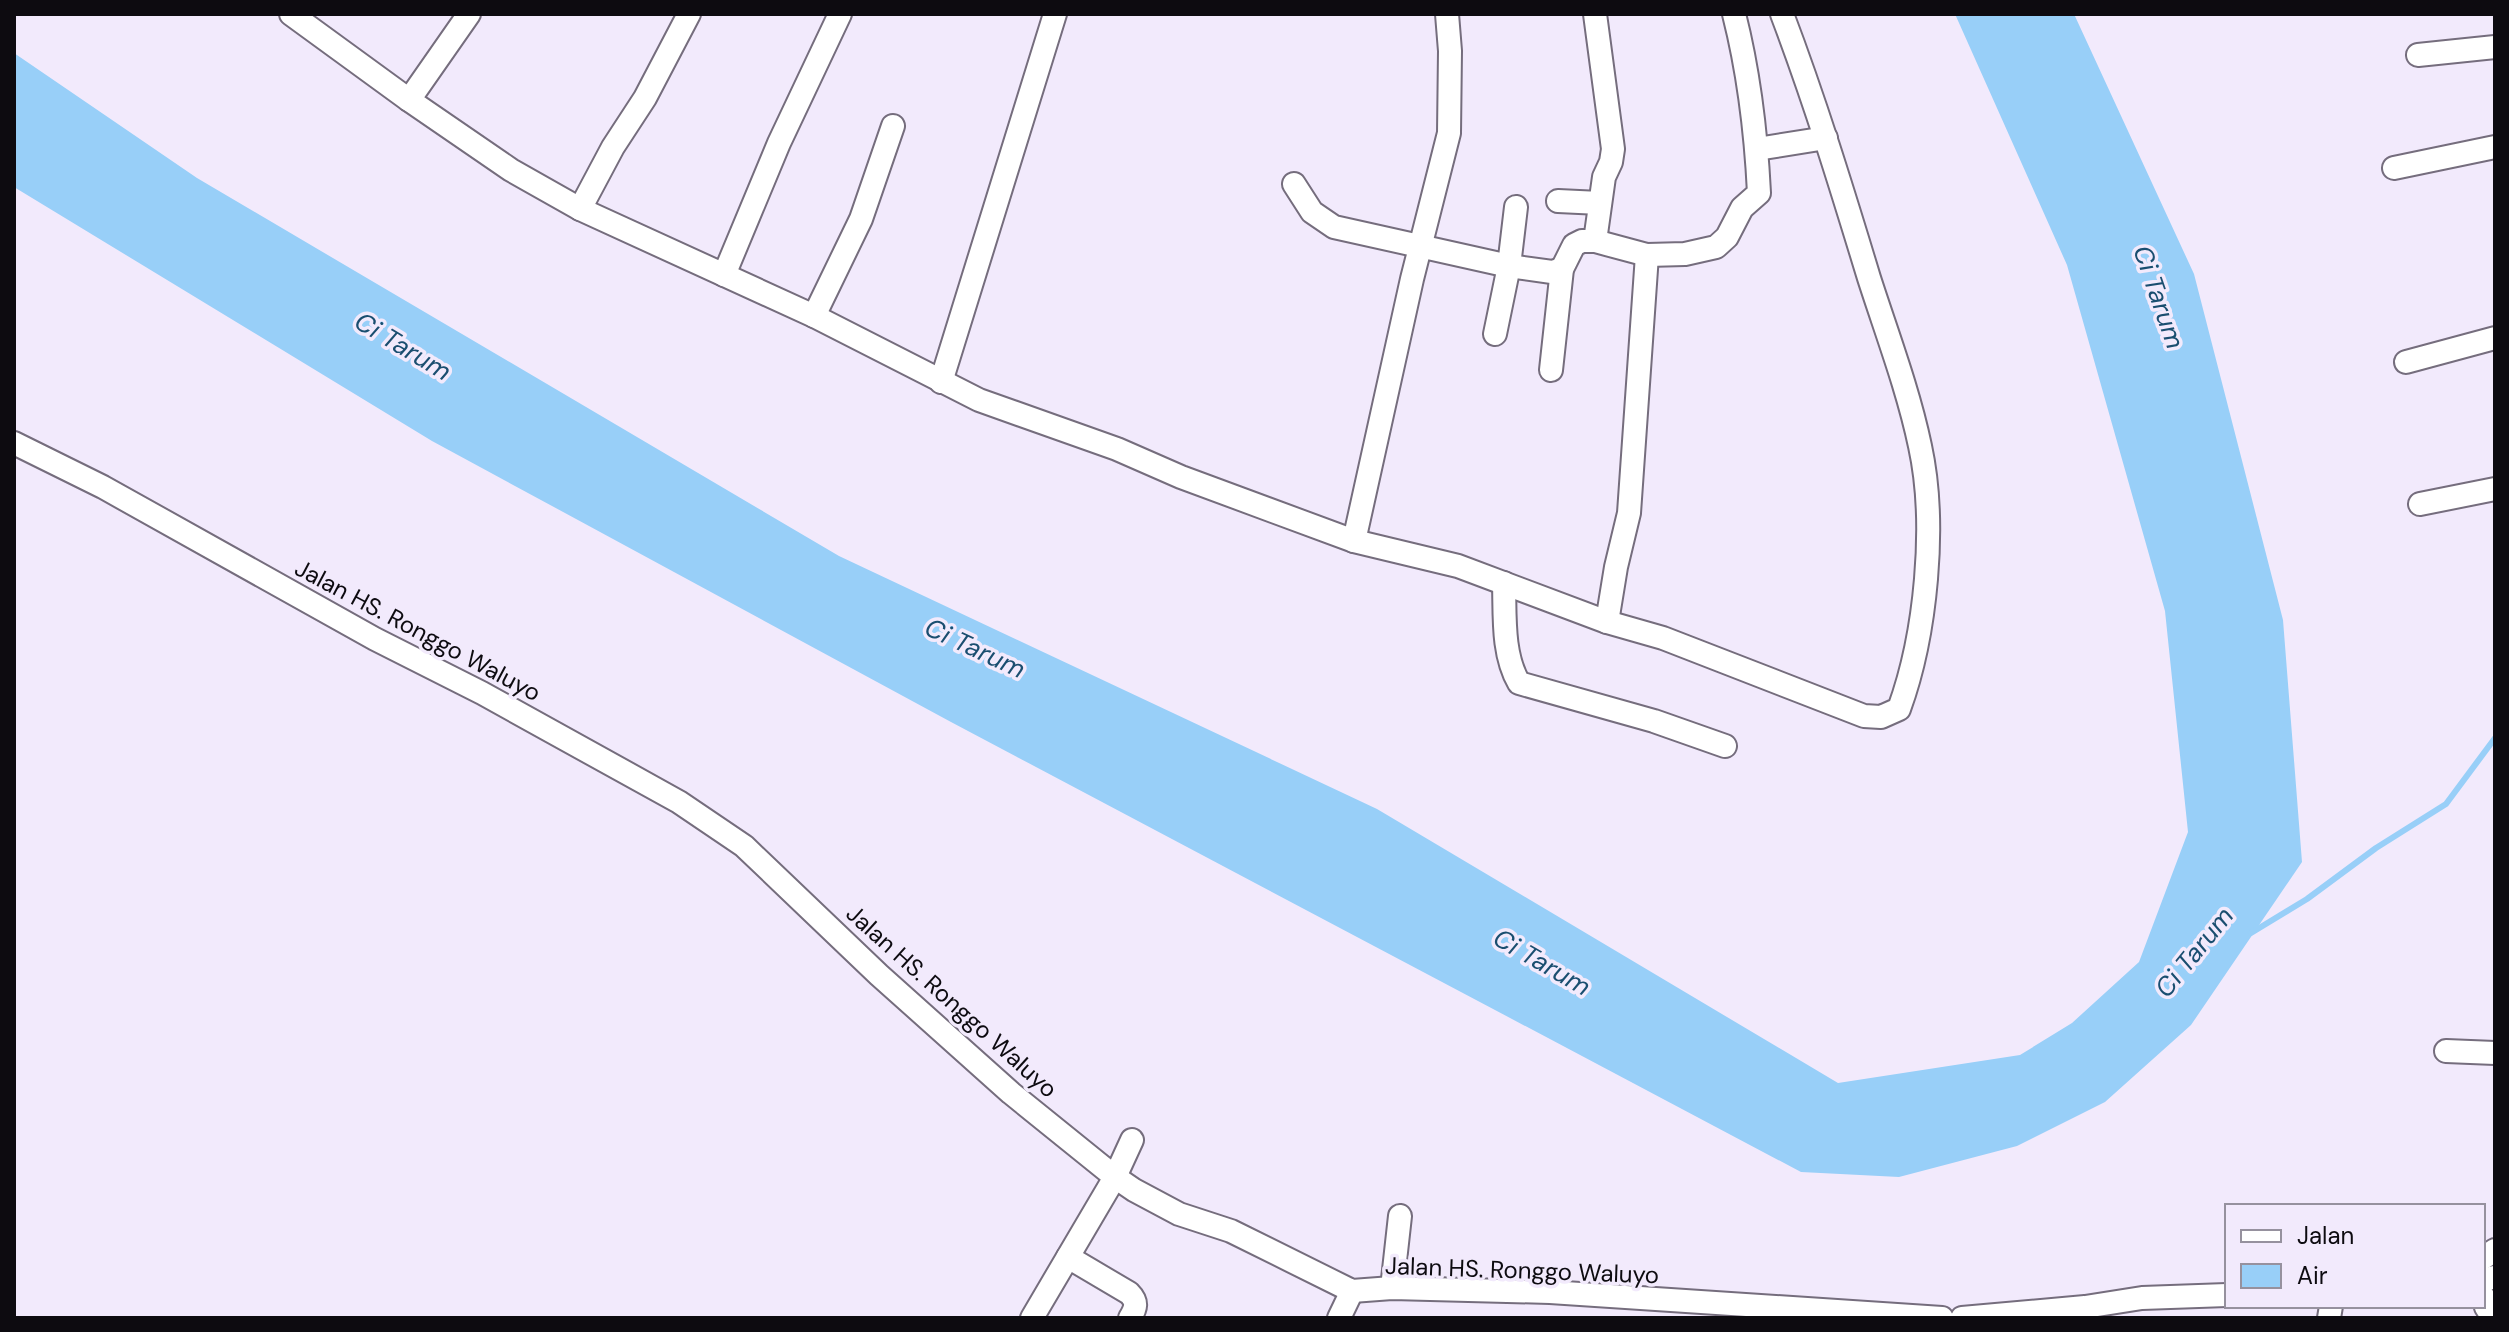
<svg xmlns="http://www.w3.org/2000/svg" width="2509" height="1332" viewBox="0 0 2509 1332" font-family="'DM Sans',sans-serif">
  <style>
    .water { fill: #98cff8 }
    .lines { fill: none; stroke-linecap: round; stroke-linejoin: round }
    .stream { stroke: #98cff8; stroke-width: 6 }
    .minor-casing { stroke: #756d7d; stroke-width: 26 }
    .minor { stroke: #fff; stroke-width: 22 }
    .labels { text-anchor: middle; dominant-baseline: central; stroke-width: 7; stroke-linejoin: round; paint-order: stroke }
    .street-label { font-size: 24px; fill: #0d0b10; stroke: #f2eafc }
    .water-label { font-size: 26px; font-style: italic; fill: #1a4e70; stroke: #f2eafc }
  </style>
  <rect width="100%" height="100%" fill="#f2eafc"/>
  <polygon class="water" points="1955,14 2074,14 2194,274 2283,620 2302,862 2191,1025 2105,1102 2017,1146 1899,1177 1801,1172 951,722 432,441 14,187 14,53 197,178 839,556 1377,809 1838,1083 2020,1055 2072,1023 2139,962 2188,832 2165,611 2067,265"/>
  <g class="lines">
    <polyline class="stream" points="2251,933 2307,899 2376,848 2446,804 2495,738"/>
    <defs>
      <g id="minor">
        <path d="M291 14 409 100 511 170 580 209 814 316 979 400 1117 449 1181 477 1354 541 1458 566 1607 622 1663 638 1864 716 1881 717 1899 709C1926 635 1937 524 1920 446 1908 389 1887 334 1869 278 1842 189 1815 101 1782 14"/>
        <polyline points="1595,14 1613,149 1611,162 1604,177 1595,241"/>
        <polyline points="2418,55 2495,47"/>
        <polyline points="409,100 469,14"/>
        <polyline points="1757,149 1826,138"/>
        <polyline points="2394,168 2495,147"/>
        <polyline points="1294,184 1312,212 1334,227 1509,266 1552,272 1562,269"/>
        <polyline points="1558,201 1600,203"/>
        <polyline points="580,209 613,147 645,98 689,14"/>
        <polyline points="724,275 779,143 840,14"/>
        <polyline points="814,316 861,219 893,126"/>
        <polyline points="1495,334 1509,266 1516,207"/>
        <polyline points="2406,362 2495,338"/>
        <path d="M1551 370 1562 269 1574 245 1582 241H1595L1647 255 1685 254 1716 247 1727 237 1742 208 1759 193C1756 132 1749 73 1734 14"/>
        <polyline points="941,382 1055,14"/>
        <polyline points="14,443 103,487 375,639 482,693 679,802 744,846 879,975 1011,1093 1115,1177 1134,1190 1179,1214 1231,1231 1352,1291 1392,1288 1550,1292 1942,1318"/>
        <polyline points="2420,504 2495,489"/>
        <polyline points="1354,541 1412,279 1449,133 1450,51 1447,14"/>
        <path d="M1504 583C1505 615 1502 654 1519 683L1654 721 1725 746"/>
        <polyline points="1607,622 1616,567 1629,513 1647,255"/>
        <polyline points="2446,1051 2495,1053"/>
        <path d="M1068 1257 1129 1293C1138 1302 1136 1308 1130 1318"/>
        <polyline points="2483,1258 2495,1250"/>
        <polyline points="2483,1280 2495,1277"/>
        <polyline points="1392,1288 1400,1216"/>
        <polyline points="2483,1296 2486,1307 2493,1318"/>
        <polyline points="1032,1318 1115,1177 1132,1140"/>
        <polyline points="1339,1318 1352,1291"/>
        <polyline points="1962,1318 2085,1307 2142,1298 2227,1295"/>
        <polyline points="2329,1318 2331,1306"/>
      </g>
    </defs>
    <use href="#minor" class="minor-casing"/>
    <use href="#minor" class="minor"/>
  </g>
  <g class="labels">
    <g class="street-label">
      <text transform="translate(418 630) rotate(28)">Jalan HS. Ronggo Waluyo</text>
      <text transform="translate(952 1001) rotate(42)">Jalan HS. Ronggo Waluyo</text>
      <text transform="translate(1522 1270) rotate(2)">Jalan HS. Ronggo Waluyo</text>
    </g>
    <g class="water-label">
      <text transform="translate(2159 297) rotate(71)">Ci Tarum</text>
      <text transform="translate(403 346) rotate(31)">Ci Tarum</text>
      <text transform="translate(975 648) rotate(25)">Ci Tarum</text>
      <text transform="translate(2194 952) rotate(-51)">Ci Tarum</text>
      <text transform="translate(1542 962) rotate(30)">Ci Tarum</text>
    </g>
  </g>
  <rect width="2509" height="1332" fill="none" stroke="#0d0b10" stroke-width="32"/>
  <rect x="2225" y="1204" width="260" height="104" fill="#f2eafc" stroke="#96919e" stroke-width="2"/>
  <rect x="2241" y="1230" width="40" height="12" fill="#ffffff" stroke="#96919e" stroke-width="2"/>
  <text x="2297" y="1244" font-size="24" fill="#0d0b10">Jalan</text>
  <rect x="2241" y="1264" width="40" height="24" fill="#98cff8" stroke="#96919e" stroke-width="2"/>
  <text x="2297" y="1284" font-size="24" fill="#0d0b10">Air</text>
</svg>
